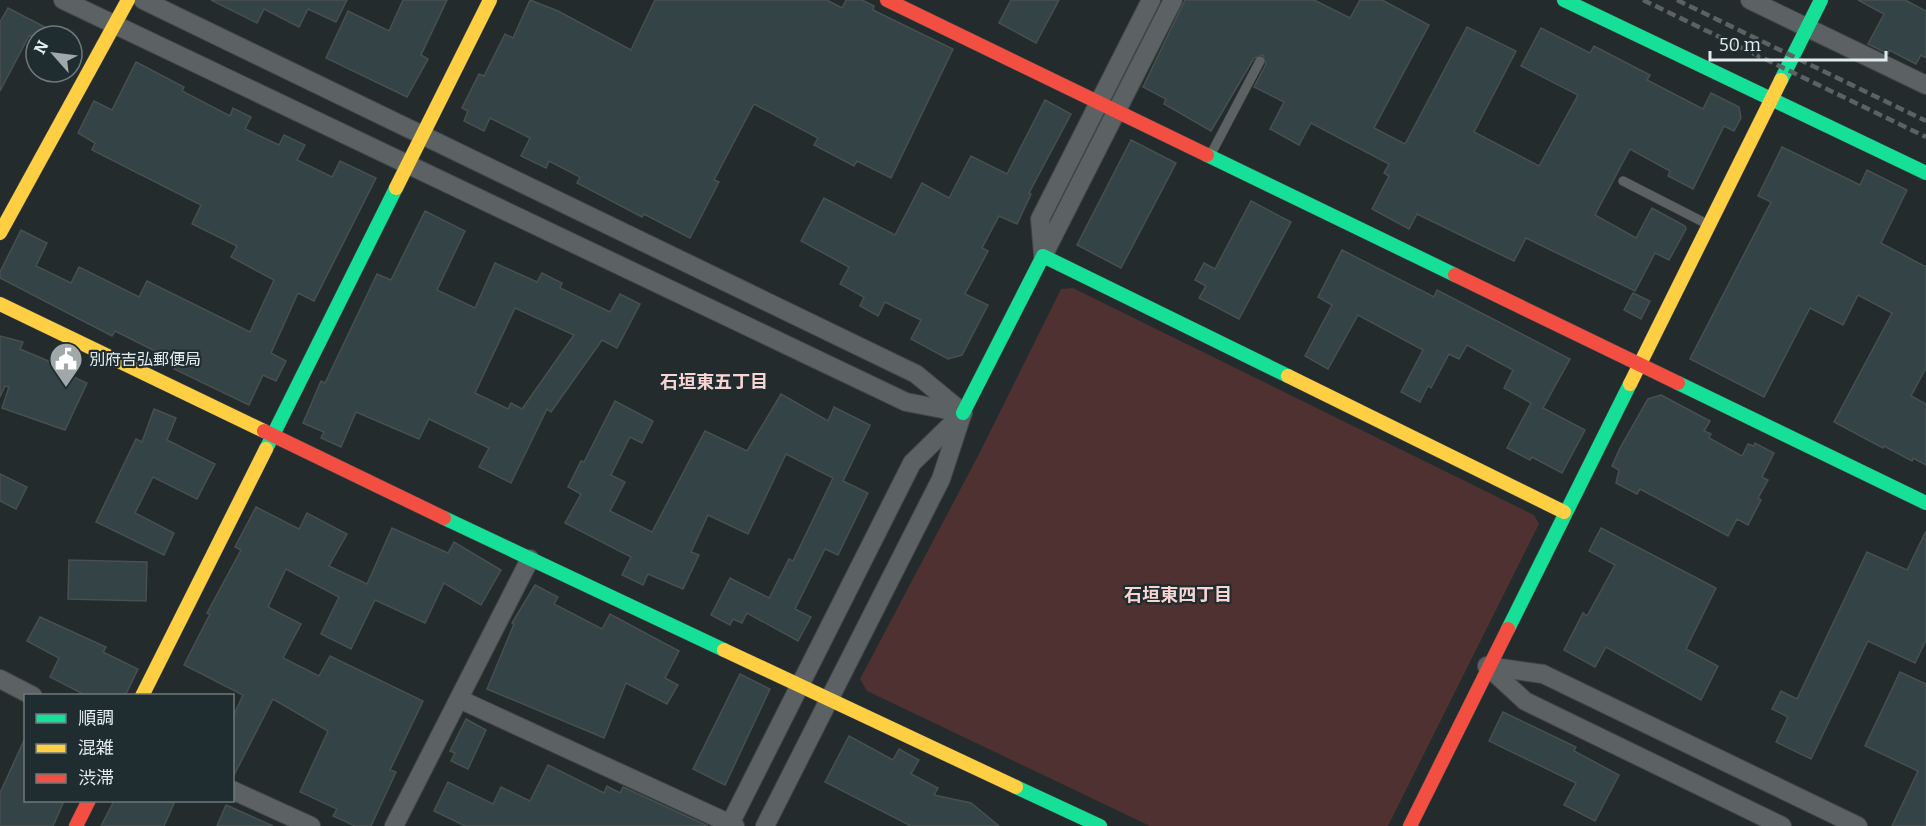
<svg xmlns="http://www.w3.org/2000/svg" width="1926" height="826" viewBox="0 0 1926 826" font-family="Bitter,'Noto Sans JP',serif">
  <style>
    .green { fill: #4e3130 }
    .building { fill: #334346; stroke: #494f50; stroke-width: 1.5; fill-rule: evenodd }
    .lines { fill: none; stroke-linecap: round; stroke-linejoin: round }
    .lane-casing { stroke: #404647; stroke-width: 10 }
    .street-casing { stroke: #404647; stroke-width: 20 }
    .fast-casing { stroke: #404647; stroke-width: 15 }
    .slow-casing { stroke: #404647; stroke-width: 15 }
    .jam-casing { stroke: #404647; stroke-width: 15 }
    .lane { stroke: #5c6163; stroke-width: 9 }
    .street { stroke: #5c6163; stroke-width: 18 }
    .fast { stroke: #16e098; stroke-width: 14 }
    .slow { stroke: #ffcf43; stroke-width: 14 }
    .jam { stroke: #f24e42; stroke-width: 14 }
    .rail { stroke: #5b6263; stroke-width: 4.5; stroke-dasharray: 9 4.5; stroke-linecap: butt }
    .labels { text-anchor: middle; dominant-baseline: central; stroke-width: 4.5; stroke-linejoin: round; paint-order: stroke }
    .poi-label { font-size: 16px; fill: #e2ebed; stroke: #202d30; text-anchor: start }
    .neighbourhood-label { font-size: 18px; font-weight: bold; fill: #f8d5d3; stroke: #202d30 }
  </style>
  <rect width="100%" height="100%" fill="#242b2c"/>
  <polygon class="green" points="1073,288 1534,515 1539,524 1388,826 1150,826 867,691 860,679 979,454 1061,289"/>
  <g class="building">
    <polygon points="211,0 347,0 336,22 308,9 299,27 264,9 257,23"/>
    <polygon points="403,0 447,0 421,55 428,59 407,97 326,58 348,11 389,31"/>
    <polygon points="530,0 558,11 631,50 655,0 827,0 842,8 846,0 862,0 874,6 873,10 953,49 891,178 857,161 854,166 814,145 818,138 754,104 714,180 719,182 690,238 644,214 642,217 577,183 580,177 549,161 546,168 521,156 530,138 490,118 484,131 464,121 468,111 462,108 479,74 484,76 505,34 513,38"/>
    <polygon points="1011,0 1059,0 1036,43 999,23"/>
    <polygon points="1185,0 1314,0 1350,18 1360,0 1382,0 1429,25 1374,128 1405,144 1467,27 1516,51 1474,132 1539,166 1578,95 1521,66 1541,28 1590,53 1594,46 1650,75 1647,80 1703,109 1711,93 1739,107 1741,118 1734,131 1724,126 1693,189 1668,176 1670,171 1630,149 1595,215 1636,238 1652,208 1685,226 1686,229 1669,260 1655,253 1635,291 1526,238 1514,261 1417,214 1409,229 1372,209 1389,176 1384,173 1389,164 1311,123 1299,145 1270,129 1284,102 1254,87 1266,64 1263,55 1254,58 1211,131 1164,104 1166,99 1143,87"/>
    <polygon points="1858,0 1905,0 1926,11 1926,58 1921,55 1916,64 1889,50 1888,54 1868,44 1884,14"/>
    <polygon points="8,8 62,36 29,36 0,91 0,22"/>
    <polygon points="136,62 184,87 182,91 230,116 233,108 251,117 245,129 279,145 284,135 305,145 297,160 332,177 340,161 376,178 314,301 298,293 271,353 286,361 276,381 263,375 249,405 174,369 177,362 115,331 112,336 0,278 0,272 21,230 47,243 36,266 71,283 79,267 139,297 147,281 250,332 274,280 231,257 237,246 192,224 201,205 92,150 95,143 78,133 94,101 112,110"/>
    <polygon points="1045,100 1071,114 1029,193 1031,194 1017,224 999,216 982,248 988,251 965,294 988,305 962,355 948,359 911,339 921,320 885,302 878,316 860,306 864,297 840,284 849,267 801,241 824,198 895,235 922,183 949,198 971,156 1007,174"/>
    <polygon points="1131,140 1176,163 1121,268 1077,245"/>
    <polygon points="1782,147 1860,185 1867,170 1907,190 1881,243 1926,267 1926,368 1911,396 1926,404 1926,465 1913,458 1912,461 1884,446 1883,448 1834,422 1892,313 1858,295 1843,325 1810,308 1764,397 1690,359 1771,202 1758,196"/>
    <polygon points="1251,201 1291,222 1239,319 1199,298 1206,286 1195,280 1204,263 1215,269"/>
    <path d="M425 211 465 231 437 290 475 308 495 263 537 282 542 273 562 283 560 288 610 312 620 294 640 304 617 348 602 340 551 412 547 409 511 483 479 467 489 448 429 419 419 439 356 412 341 447 321 438 324 432 303 423 321 381 325 383 377 274 391 280ZM515 308 574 335 522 409 511 403 508 409 475 393Z"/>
    <polygon points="1342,250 1434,297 1437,290 1570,359 1543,408 1585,430 1562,473 1532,457 1530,460 1507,448 1531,403 1504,388 1513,370 1467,345 1459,359 1449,354 1431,388 1428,386 1420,402 1401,392 1423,350 1358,315 1328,369 1305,356 1332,305 1318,297"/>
    <polygon points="1633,293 1650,301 1641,319 1624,310"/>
    <polygon points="0,336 23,342 20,349 60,366 58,370 87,383 65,430 2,408 9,387 5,386 0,397"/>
    <polygon points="781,394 828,421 834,407 870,425 843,481 868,493 838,555 825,549 795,609 811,617 798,641 747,613 742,623 733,619 730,625 711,615 730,578 769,598 789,559 793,561 833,478 786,454 748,534 708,515 691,552 699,555 683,589 648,574 643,585 622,575 631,557 565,523 581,494 568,487 581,461 584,462 615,401 653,421 642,443 630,437 611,475 625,482 610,511 652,532 705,431 747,451"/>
    <polygon points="1661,395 1710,421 1704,431 1711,434 1709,438 1742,456 1748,444 1754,446 1755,443 1774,453 1762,477 1768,480 1758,498 1761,500 1748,525 1737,519 1728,536 1640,489 1637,494 1616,483 1619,470 1612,466 1620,448 1648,399"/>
    <polygon points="154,409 176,418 167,440 215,464 197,499 153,477 135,513 174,533 164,555 96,522 136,439 142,442"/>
    <polygon points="0,474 27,487 16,509 0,501"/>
    <polygon points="256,507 299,529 307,513 347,534 329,566 367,584 392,528 448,553 454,542 501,570 481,605 444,583 425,623 375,600 351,649 321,634 339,597 286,569 268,607 301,624 283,658 319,676 330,656 423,701 390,770 396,772 371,826 355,826 333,816 337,809 300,792 328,731 273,699 232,779 232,719 243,695 184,665 210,614 207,613 241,550 235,547"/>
    <polygon points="1601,528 1716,588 1686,649 1718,666 1701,700 1606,647 1595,667 1564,650 1583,613 1587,616 1615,565 1589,551"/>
    <polygon points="1926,531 1926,640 1915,663 1868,641 1811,759 1776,742 1788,717 1772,709 1781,691 1797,699 1867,552 1907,570"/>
    <polygon points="69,560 147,562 146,601 68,599"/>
    <polygon points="535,585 558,597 554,604 602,629 610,614 679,651 665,678 678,685 667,704 626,683 604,738 487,689 514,624 512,623"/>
    <polygon points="40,617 106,647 103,652 138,669 125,696 87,696 50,677 59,658 27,641"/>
    <polygon points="1900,672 1926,684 1926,826 1892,826 1918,771 1865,746"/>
    <polygon points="740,674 770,689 725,785 693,769"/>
    <polygon points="1503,712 1576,747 1574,751 1619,775 1595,821 1564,805 1576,783 1489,741"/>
    <polygon points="466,719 486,730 468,769 451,761 455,753 450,751"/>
    <polygon points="26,736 26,801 64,801 53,826 0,826 0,793"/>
    <polygon points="849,736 893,760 899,749 919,760 911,774 938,788 934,795 971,803 999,826 911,826 825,782"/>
    <polygon points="548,765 604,793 607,786 620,793 623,787 708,826 465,826 434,811 448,782 493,804 501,787 530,801"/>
    <polygon points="114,801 175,801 164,826 101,826"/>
    <polygon points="226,805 273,826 217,826"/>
  </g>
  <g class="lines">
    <defs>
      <g id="lane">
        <polyline points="1211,154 1260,61"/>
        <polyline points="1623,181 1709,225"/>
      </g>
      <g id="street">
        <polyline points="63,0 906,402 963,413"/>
        <polyline points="143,0 916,374 962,412"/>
        <polyline points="1750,0 1926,85"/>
        <polyline points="1043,254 1040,219 1151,0"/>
        <polyline points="1043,256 1173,0"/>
        <polyline points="1487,666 1543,674 1858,826"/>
        <polyline points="1487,666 1525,701 1782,826"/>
        <polyline points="0,679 33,696"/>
        <polyline points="459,699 735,826"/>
        <polyline points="232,790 311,826"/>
        <polyline points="394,826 530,559"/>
        <polyline points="729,826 912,463 963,413"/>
        <polyline points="765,826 941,479 962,415"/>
      </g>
      <g id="fast">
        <polyline points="1564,0 1926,173"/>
        <polyline points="1781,80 1821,0"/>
        <polyline points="1207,155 1455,275"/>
        <polyline points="1678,383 1926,503"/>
        <polyline points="963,413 1043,256 1288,376"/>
        <polyline points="266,449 396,188"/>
        <polyline points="444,518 724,650"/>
        <polyline points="1508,629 1630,384"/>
        <polyline points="1016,787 1100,826"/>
      </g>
      <g id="slow">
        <polyline points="396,188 490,0"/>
        <polyline points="0,233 128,0"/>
        <polyline points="0,304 264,431"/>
        <polyline points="1288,376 1564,512"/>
        <polyline points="1630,384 1781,80"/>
        <polyline points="724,650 1016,787"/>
        <polyline points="142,696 266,449"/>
      </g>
      <g id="jam">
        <polyline points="887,0 1207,155"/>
        <polyline points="1455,275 1678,383"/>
        <polyline points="264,431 444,518"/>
        <polyline points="76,826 89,800"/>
        <polyline points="1410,826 1508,629"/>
      </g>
    </defs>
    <use href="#lane" class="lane-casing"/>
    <use href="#street" class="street-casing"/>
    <use href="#fast" class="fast-casing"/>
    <use href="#slow" class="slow-casing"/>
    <use href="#jam" class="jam-casing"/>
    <use href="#lane" class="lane"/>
    <use href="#street" class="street"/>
    <use href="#fast" class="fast"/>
    <use href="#slow" class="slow"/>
    <use href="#jam" class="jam"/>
    <g class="rail">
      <polyline points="1643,0 1926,137"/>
      <polyline points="1677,0 1926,121"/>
    </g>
  </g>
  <defs>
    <symbol id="civic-pin" viewBox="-11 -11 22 30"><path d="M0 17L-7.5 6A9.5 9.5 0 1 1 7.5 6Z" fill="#a0a8a9" stroke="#202d30"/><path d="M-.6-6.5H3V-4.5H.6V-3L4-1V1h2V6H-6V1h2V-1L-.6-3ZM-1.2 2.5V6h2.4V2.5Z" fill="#fff"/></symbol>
  </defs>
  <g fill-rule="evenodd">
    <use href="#civic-pin" x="47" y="340" width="38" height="52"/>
  </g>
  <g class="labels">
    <g class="poi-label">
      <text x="89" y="359">別府吉弘郵便局</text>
    </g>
    <g class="neighbourhood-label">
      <text x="714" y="382">石垣東五丁目</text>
      <text x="1178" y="595">石垣東四丁目</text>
    </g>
  </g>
  <rect x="24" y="694" width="210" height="108" fill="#202d30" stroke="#6e797c" stroke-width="1.5"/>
  <rect x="36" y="714" width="30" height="9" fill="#16e098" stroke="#6e797c" stroke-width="1.5"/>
  <text x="78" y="724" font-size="18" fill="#e2ebed">順調</text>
  <rect x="36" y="744" width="30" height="9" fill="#ffcf43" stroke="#6e797c" stroke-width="1.5"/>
  <text x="78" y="754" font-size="18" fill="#e2ebed">混雑</text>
  <rect x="36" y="774" width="30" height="9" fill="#f24e42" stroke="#6e797c" stroke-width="1.5"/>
  <text x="78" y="784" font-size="18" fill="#e2ebed">渋滞</text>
  <g transform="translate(54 54) rotate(298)"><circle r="28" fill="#202d30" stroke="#6e797c" stroke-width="1.5"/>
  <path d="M0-4.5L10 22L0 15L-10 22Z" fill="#a0a8a9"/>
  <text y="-9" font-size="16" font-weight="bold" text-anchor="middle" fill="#e2ebed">N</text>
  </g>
  <path d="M1710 51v9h176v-9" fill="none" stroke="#e2ebed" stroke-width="3"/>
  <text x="1719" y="51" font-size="18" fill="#e2ebed" stroke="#202d30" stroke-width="4.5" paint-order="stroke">50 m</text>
</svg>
